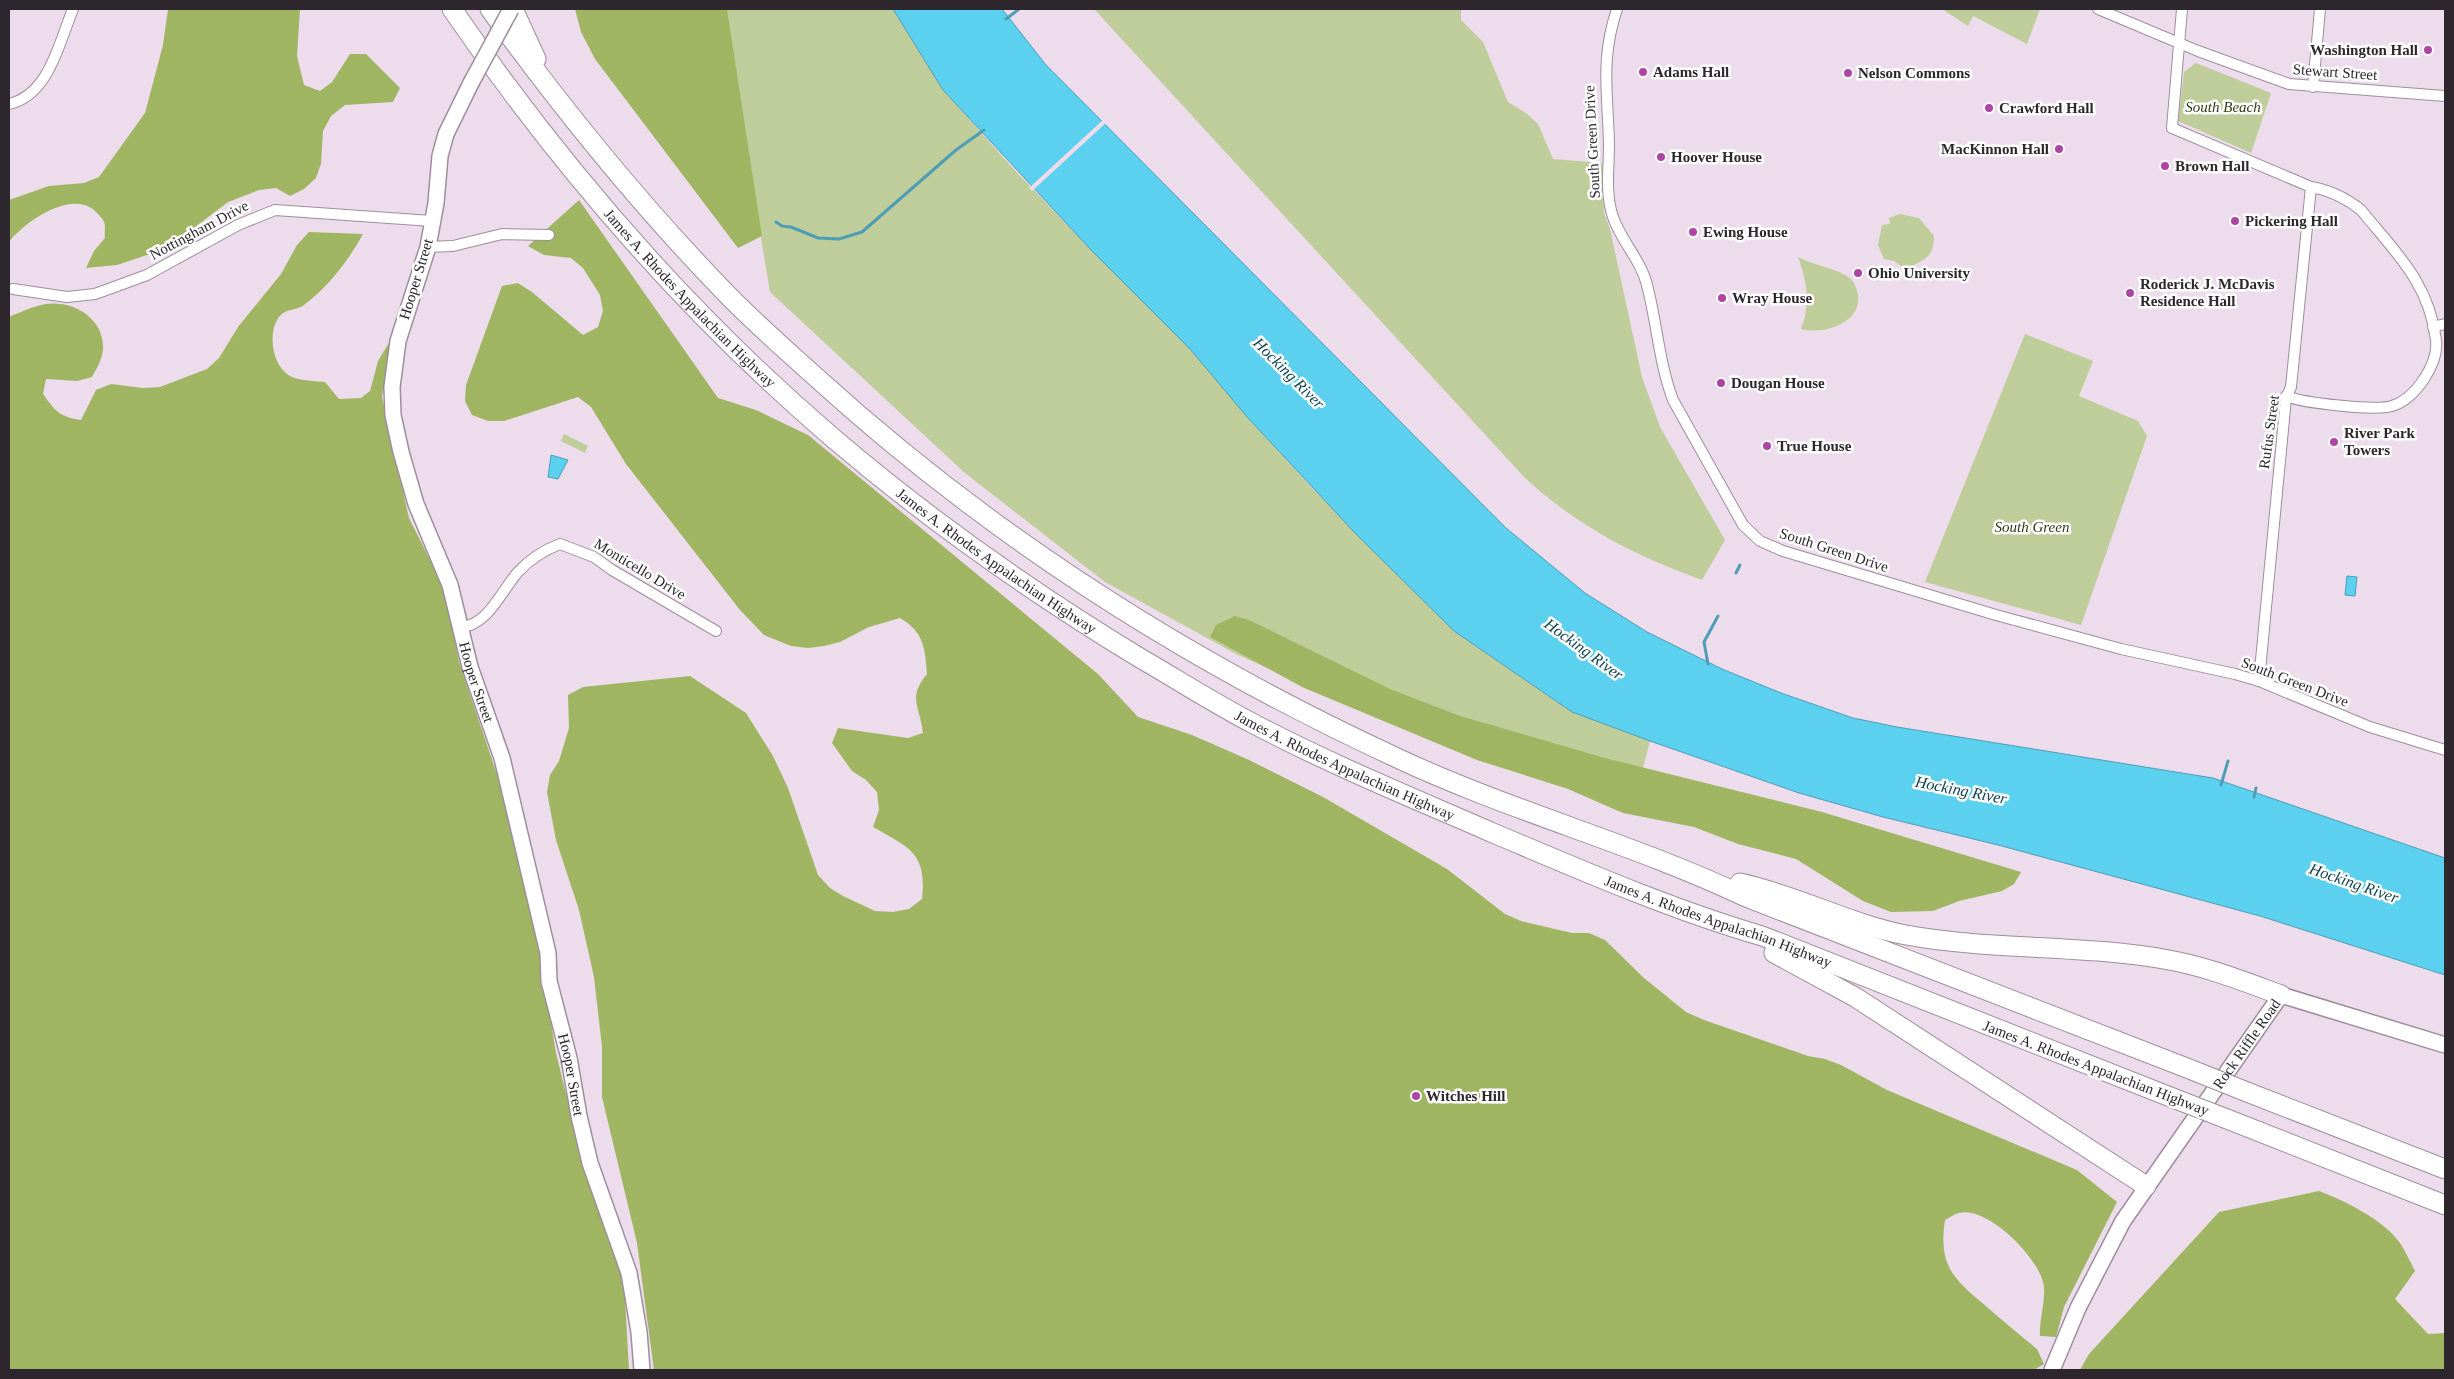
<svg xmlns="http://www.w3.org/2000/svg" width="2454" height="1379" viewBox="0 0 2454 1379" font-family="'Times New Roman',serif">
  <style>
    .green { fill: #bfcd9b }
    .forest { fill: #a0b561 }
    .water { fill: #5cd0ef; stroke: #4e9db5 }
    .pier { fill: #eddcec }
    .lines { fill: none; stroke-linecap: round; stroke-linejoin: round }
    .stream { stroke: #4e9db5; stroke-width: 3 }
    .street-casing { stroke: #9e8e9d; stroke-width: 12 }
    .secondary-casing { stroke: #9e8e9d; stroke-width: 18 }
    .highway-casing { stroke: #9e8e9d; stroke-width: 21 }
    .street { stroke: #fff; stroke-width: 10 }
    .secondary { stroke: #fff; stroke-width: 15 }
    .highway { stroke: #fff; stroke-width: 19 }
    .secondary-bridge-casing { stroke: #9e8e9d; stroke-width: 18; stroke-linecap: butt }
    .highway-bridge-casing { stroke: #9e8e9d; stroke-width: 21; stroke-linecap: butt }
    .secondary-bridge { stroke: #fff; stroke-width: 15 }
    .highway-bridge { stroke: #fff; stroke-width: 19 }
    .poi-dot { fill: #ae45a6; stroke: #fff; stroke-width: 2 }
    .labels { text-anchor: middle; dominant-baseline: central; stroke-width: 5; stroke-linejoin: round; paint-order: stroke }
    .poi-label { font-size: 15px; font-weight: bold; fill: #2d272d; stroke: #fff; text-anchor: start }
    .street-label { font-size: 15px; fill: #2d272d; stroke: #fff }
    .park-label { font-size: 15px; font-style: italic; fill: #313a16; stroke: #fff }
    .water-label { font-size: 16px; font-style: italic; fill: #104451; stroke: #fff }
  </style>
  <rect width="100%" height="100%" fill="#eddcec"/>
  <g class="green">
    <polygon points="725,9 893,9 943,90 1010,165 1092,251 1190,349 1248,418 1310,486 1454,631 1572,712 1650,741 1643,768 1392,723 1236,654 1105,582 965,473 770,292 726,29"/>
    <path d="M1094 9H1461V20L1483 42 1508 102 1526 113 1538 124 1553 159 1602 163 1604 213 1610 229 1642 377 1660 427 1725 540 1702 580C1635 556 1577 526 1525 478Z"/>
    <polygon points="1942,9 2040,9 2027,44 1973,16 1968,26"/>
    <polygon points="2196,63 2271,93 2251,153 2178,121 2184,72"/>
    <path d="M1900 214 1919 218 1934 236C1933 261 1924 257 1907 270L1894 261 1884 259 1878 245 1882 225 1890 224 1889 218Z"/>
    <path d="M1798 257C1814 266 1839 268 1852 280 1855 284 1857 290 1858 295 1862 323 1824 335 1801 329 1811 304 1807 282 1798 257Z"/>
    <polygon points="2025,334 2093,361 2079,396 2138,421 2147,436 2081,625 1925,582"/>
    <polygon points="564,434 588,446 585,453 561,441"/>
  </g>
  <g class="forest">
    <path d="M168 9H300L297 56 304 85 320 91 332 82 350 54H366L400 88 393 102 345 105 331 116 323 131 321 164 316 178 304 189 290 196 276 188 259 190 228 202 178 240 150 254 117 265 86 268 94 251 105 238C104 233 106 226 104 222 103 219 99 215 97 213 74 187 24 222 9 242V200L49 186 84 183 99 177 145 113 163 45Z"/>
    <polygon points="575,9 727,9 762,236 738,248 595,59 581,32"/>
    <path d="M579 200 718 398 756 410 808 435 1098 674 1138 717 1192 735 1249 760 1323 797 1447 869 1505 914 1521 921 1572 933H1589L1605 940 1644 978 1686 1012 1704 1020 1808 1056 1825 1059 1841 1065 1887 1090 2077 1170 2117 1202 2064 1307 2056 1337 2040 1336C2039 1320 2047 1296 2043 1282 2037 1257 1988 1206 1959 1213 1954 1214 1949 1218 1945 1220 1938 1267 1954 1279 1987 1307 2003 1321 2020 1335 2037 1349L2044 1364 2034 1370H654L637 1243 602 1097V1047L594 977 579 910 556 840 547 792 550 775 559 761 569 728 568 695 583 687 690 676 746 713 773 756 788 788 818 875 830 888 843 896 875 911 893 912 909 909 922 899C927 853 910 848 873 827L879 810 877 792 866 780 852 771 832 743 838 728 908 738 923 733C920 706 907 698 927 674 925 648 924 632 900 618L869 627 840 642 824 646 808 648 791 646 764 635 740 610 626 464 591 407 578 397 504 421H488L472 415 465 401 466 385 502 286 518 283 532 292 583 335 598 327 603 311 600 295 583 268 571 258 544 255 528 246Z"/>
    <path d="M309 232 363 234C348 261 329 286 304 305 294 312 283 307 276 322 268 339 274 372 295 378 304 381 315 381 325 382L339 399 361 398 370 391 378 361 393 336 382 397 409 518 445 590 459 662 509 810 536 931 556 1053 579 1148 624 1281 629 1370H9V317C21 312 33 306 46 304 73 300 104 318 103 348 103 358 97 368 92 377L77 381 46 379 43 394C55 411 60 417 81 420L96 390 111 384 143 388 160 387 207 369 219 358 238 327 281 274 297 245Z"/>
    <polygon points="1235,616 1249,620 1390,689 1460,716 1605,758 1822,812 2021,872 2014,884 2002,891 1959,901 1933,911 1891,912 1863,901 1796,859 1738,844 1694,827 1623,813 1568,789 1477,760 1302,687 1210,637 1216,625"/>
    <path d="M2319 1191C2345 1201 2384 1220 2400 1243 2406 1252 2410 1262 2415 1271L2395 1299 2428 1334 2445 1333V1370H2080L2089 1354 2219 1212Z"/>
  </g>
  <g class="water">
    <polygon points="893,9 1002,9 1046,65 1506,528 1585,593 1647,632 1722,669 1781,693 1853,718 1897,727 2213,778 2445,858 2445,975 2260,916 1998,845 1883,817 1799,793 1650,741 1572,712 1454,631 1356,534 1248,418 1190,349 1092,251 943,90"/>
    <polygon points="551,455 568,460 558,479 548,477"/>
    <polygon points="2347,576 2357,577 2355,596 2345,595"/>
  </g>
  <polygon class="pier" points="1104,119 1107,122 1032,191 1029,188"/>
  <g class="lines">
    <g class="stream">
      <polyline points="1006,19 1019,9"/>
      <polyline points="776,222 782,226 791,227 818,238 839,239 862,232 956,150 984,130"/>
      <polyline points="1736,573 1740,565"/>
      <polyline points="1708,664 1704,642 1718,616"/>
      <polyline points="2221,785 2228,761"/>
      <polyline points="2254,797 2256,788"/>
    </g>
    <defs>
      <g id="street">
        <path d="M1617 9C1600 60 1608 93 1609 145 1609 168 1605 194 1613 217 1621 241 1641 260 1647 285 1657 323 1659 363 1673 400L1743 525 1760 541 1783 551 1996 615 2121 649 2235 674 2259 681 2370 727 2445 750"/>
        <polyline points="2098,9 2198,51 2289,84 2445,96"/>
        <path d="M2182 9 2172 128 2311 187C2330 190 2346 198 2361 210 2395 252 2429 282 2436 340 2439 364 2415 399 2392 406 2375 411 2303 403 2286 396"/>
        <polyline points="2313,87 2320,9"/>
        <path d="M9 104C49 95 59 43 73 9"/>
        <polyline points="428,247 453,246 502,234 549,235"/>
        <polyline points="13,289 67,297 95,294 147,275 238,225 275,210 432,221"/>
        <polyline points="2433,327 2445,324"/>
        <path d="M460 627C487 627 502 590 518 572 530 559 544 550 560 544L594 557 612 570 716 631"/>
        <polyline points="2259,681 2286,398 2291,387 2311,187"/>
      </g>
      <g id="secondary">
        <path id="s1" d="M471 83 446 134 440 156 436 203 428 247 398 341 392 387 393 415 401 452 416 504 450 585 470 667 502 758 548 953 549 981 569 1058 579 1116 590 1163 629 1273 639 1332 642 1370"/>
        <path id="s2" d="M2052 1370 2078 1308 2123 1221 2281 995 2445 1045"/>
      </g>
      <g id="highway">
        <path id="s3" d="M452 9C560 166 688 314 833 438 929 520 1033 593 1140 658 1178 680 1215 704 1254 724 1332 765 1413 798 1493 833 1581 870 1670 909 1762 936L2173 1098"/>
        <path d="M490 9C561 107 636 200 720 287 751 320 785 349 818 379 991 536 1183 659 1395 757 1509 811 1632 843 1746 897L2192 1070"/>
        <polyline points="513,9 536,59"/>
        <path d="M1740 883C1796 895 1849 924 1906 935 1993 951 2083 944 2169 960 2208 967 2245 982 2281 995"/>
        <polyline points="1774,953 1855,997 2146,1186"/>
        <polyline points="2247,1092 2445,1169"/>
        <polyline points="2227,1119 2445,1205"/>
      </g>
    </defs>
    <use href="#street" class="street-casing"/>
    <use href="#secondary" class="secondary-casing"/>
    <use href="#highway" class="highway-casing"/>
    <use href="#street" class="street"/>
    <use href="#secondary" class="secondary"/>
    <use href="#highway" class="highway"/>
    <defs>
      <polyline id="secondary-bridge" points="471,83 511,9"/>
      <g id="highway-bridge">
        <polyline points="2192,1070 2247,1092"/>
        <polyline points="2173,1098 2227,1119"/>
      </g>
    </defs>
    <use href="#secondary-bridge" class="secondary-bridge-casing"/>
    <use href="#highway-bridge" class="highway-bridge-casing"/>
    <use href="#secondary-bridge" class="secondary-bridge"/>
    <use href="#highway-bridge" class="highway-bridge"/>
  </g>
  <g class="poi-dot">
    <circle cx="2428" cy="50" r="5"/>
    <circle cx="1643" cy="72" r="5"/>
    <circle cx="1848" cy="73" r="5"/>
    <circle cx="1989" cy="108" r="5"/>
    <circle cx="2059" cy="149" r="5"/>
    <circle cx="1661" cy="157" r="5"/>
    <circle cx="2165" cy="166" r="5"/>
    <circle cx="2235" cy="221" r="5"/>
    <circle cx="1693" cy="232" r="5"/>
    <circle cx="1858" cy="273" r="5"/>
    <circle cx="2130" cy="293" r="5"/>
    <circle cx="1722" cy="298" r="5"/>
    <circle cx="1721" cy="383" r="5"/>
    <circle cx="2334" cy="442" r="5"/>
    <circle cx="1767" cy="446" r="5"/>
    <circle cx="1416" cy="1096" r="5"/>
  </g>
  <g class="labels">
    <g class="poi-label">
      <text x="2418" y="50" text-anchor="end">Washington Hall</text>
      <text x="1653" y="72">Adams Hall</text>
      <text x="1858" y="73">Nelson Commons</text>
      <text x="1999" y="108">Crawford Hall</text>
      <text x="2049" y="149" text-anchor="end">MacKinnon Hall</text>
      <text x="1671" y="157">Hoover House</text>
      <text x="2175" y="166">Brown Hall</text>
      <text x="2245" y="221">Pickering Hall</text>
      <text x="1703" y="232">Ewing House</text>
      <text x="1868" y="273">Ohio University</text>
      <text x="2140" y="284">Roderick J. McDavis<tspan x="2140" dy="17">Residence Hall</tspan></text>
      <text x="1732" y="298">Wray House</text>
      <text x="1731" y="383">Dougan House</text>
      <text x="2344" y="433">River Park<tspan x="2344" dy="17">Towers</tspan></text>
      <text x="1777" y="446">True House</text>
      <text x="1426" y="1096">Witches Hill</text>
    </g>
    <g class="street-label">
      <text transform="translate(2335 72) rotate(4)">Stewart Street</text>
      <text transform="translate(1592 142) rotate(-93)">South Green Drive</text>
      <text transform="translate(199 230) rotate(-28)">Nottingham Drive</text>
      <text transform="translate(416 279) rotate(-73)">Hooper Street</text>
      <text stroke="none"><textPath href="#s3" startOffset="375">James A. Rhodes Appalachian Highway</textPath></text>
      <text transform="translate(2269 432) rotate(-82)">Rufus Street</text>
      <text transform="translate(1834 550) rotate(18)">South Green Drive</text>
      <text stroke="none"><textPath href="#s3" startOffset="780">James A. Rhodes Appalachian Highway</textPath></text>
      <text transform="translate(640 569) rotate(31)">Monticello Drive</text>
      <text stroke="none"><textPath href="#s1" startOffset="625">Hooper Street</textPath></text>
      <text transform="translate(2295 682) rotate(21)">South Green Drive</text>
      <text stroke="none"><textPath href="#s3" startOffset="1185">James A. Rhodes Appalachian Highway</textPath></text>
      <text stroke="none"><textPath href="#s3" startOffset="1590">James A. Rhodes Appalachian Highway</textPath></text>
      <text stroke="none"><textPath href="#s2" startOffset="381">Rock Riffle Road</textPath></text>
      <text transform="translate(2096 1068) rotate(21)">James A. Rhodes Appalachian Highway</text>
      <text stroke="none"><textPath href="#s1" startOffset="1030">Hooper Street</textPath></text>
    </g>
    <g class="park-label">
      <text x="2223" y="107">South Beach</text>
      <text x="2032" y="527">South Green</text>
    </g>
    <g class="water-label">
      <text transform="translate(1289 373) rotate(45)">Hocking River</text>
      <text transform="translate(1584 649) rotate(36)">Hocking River</text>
      <text transform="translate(1961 790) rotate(11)">Hocking River</text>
      <text transform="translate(2354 883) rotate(19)">Hocking River</text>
    </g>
  </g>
  <rect width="2454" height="1379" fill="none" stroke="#2d272d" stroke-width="20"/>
</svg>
